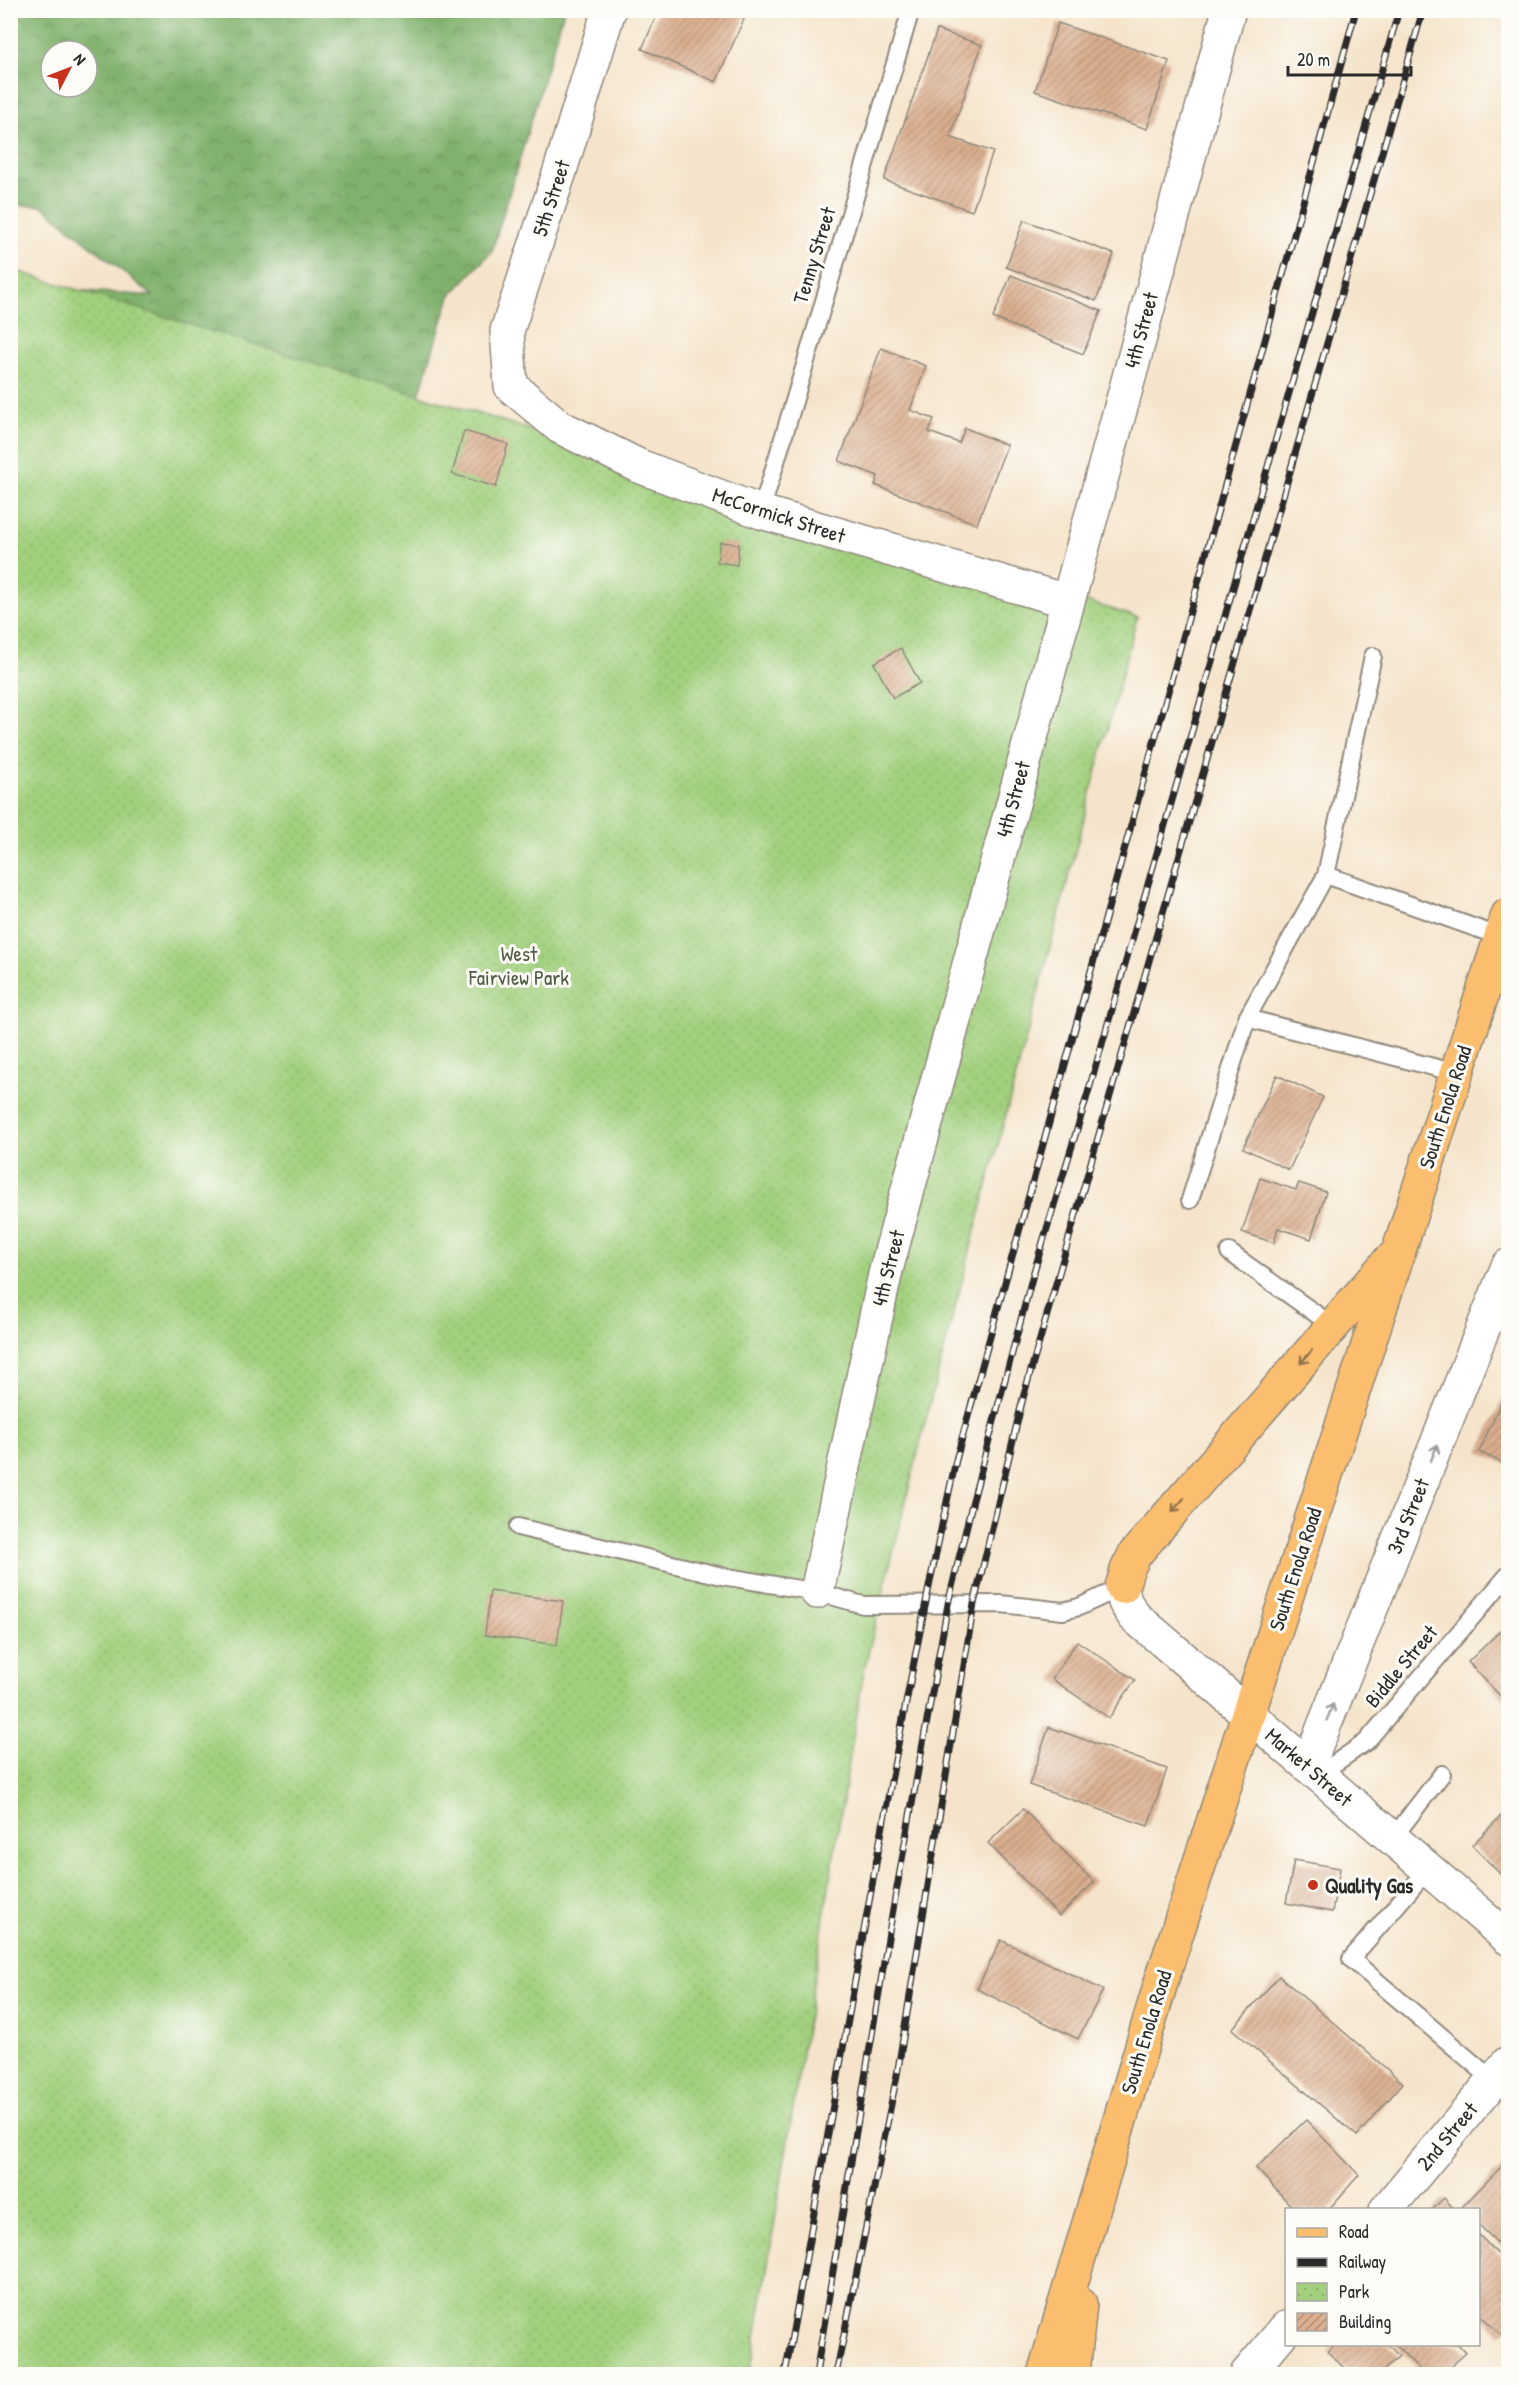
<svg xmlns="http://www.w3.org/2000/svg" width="1519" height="2385" viewBox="0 0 1519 2385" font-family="'Patrick Hand',sans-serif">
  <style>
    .forest { fill: url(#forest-crowns); stroke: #566e4c; stroke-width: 1.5; fill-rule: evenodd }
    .park { fill: url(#park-dots); stroke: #667e54; stroke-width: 1.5 }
    .building { fill: url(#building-hatch) }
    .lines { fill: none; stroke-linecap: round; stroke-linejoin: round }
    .service-casing { stroke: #90887b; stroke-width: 20 }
    .minor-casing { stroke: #90887b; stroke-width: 36 }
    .tertiary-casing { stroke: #90887b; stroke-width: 36 }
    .primary-casing { stroke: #90887b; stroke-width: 36 }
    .service { stroke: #fff; stroke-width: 16 }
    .minor { stroke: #fff; stroke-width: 33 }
    .tertiary { stroke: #fff; stroke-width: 33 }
    .primary { stroke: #fbbe6e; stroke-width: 33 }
    .rail-casing { stroke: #2b2b2b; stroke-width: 7 }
    .rail { stroke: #fdfcf7; stroke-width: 4.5; stroke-dasharray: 14; stroke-linecap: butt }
    .oneway { stroke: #93744c }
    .oneway2 { stroke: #a0a0a0 }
    .poi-dot { fill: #c8321e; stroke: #fdfcf7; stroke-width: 2 }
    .labels { text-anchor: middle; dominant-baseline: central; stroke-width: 6; stroke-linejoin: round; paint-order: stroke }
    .street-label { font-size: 21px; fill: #2b2b2b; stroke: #fdfcf7 }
    .park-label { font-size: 21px; fill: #4f5d44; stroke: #fdfcf7 }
    .poi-label { font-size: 21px; font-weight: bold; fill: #2b2b2b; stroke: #fdfcf7; text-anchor: start }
  </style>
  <defs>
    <pattern id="forest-crowns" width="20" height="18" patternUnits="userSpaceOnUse" patternTransform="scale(1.5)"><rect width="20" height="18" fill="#81b26d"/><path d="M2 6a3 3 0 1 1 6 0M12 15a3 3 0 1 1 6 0" fill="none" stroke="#6a915a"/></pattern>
    <pattern id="park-dots" width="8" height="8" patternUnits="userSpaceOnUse" patternTransform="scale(1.5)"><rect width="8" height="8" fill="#a2d07e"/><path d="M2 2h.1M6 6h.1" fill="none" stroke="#8cb36d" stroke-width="1.8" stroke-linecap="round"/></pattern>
    <pattern id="building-hatch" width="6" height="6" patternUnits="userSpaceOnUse" patternTransform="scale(1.5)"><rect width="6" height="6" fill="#dbaf8f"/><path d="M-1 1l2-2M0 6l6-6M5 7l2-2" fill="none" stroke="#b28f75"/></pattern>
  </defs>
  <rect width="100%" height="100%" fill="#fdfcf7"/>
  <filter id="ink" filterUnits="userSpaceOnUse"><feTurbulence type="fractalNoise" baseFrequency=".0167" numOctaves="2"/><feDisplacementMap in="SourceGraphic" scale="12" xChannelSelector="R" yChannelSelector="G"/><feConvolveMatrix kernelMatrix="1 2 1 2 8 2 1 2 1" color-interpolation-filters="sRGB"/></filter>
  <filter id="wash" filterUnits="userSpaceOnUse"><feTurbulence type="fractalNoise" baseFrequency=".008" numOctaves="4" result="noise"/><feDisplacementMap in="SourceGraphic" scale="24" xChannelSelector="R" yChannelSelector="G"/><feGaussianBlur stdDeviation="1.35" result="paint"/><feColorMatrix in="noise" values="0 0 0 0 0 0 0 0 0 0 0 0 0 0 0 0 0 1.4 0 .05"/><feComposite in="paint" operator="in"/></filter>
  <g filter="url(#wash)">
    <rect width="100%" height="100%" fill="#f5e4cb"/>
    <path class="forest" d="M11 11H564L492 251 450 296 416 404 11 2374V285L153 296 42 206 11 205ZM51 51H87V87H51Z"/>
    <polygon class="park" points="10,269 1137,617 931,1399 864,1670 750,2374 11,2374"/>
    <g id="blocks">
      <g class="building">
        <polygon points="659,10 748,10 716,82 642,49"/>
        <polygon points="1058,23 1169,61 1147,129 1035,91"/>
        <polygon points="937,30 982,45 950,137 993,152 972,211 884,180"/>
        <polygon points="1024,220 1114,254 1096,301 1006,267"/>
        <polygon points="1011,275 1101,311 1083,354 993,318"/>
        <polygon points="881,348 926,366 910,410 934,419 929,432 959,443 965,428 1007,445 977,524 875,485 878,476 839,461"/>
        <polygon points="464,431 508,444 496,487 452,474"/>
        <polygon points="720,542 739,544 737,565 717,562"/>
        <polygon points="901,648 920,683 893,698 874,663"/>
        <polygon points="1277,1075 1323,1097 1289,1170 1243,1148"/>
        <polygon points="1260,1178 1296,1190 1299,1183 1326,1192 1311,1239 1278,1228 1274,1243 1242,1232"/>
        <polygon points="1503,1398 1508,1401 1508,1465 1479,1452"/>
        <polygon points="490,1591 563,1601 557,1645 485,1635"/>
        <polygon points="1500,1631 1508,1639 1508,1704 1468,1662"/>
        <polygon points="1077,1641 1135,1680 1109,1718 1052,1679"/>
        <polygon points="1049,1727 1167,1769 1148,1826 1029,1785"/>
        <polygon points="1023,1809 1094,1882 1059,1916 988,1843"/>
        <polygon points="1508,1809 1508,1882 1472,1845"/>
        <polygon points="1294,1860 1340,1868 1332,1912 1286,1903"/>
        <polygon points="1001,1940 1103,1990 1078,2039 977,1989"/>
        <polygon points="1279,1976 1403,2083 1357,2136 1232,2029"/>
        <polygon points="1306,2120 1359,2175 1328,2210 1295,2210 1256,2168"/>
        <polygon points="1508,2160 1508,2253 1478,2224 1478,2210 1464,2210 1462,2207"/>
        <polygon points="1444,2198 1455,2210 1432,2210"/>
        <polygon points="1478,2234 1508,2264 1508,2297 1506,2299 1508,2302 1508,2328 1501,2335 1478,2313"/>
        <polygon points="1335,2344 1387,2344 1399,2356 1380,2374 1350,2374 1328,2352"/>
        <polygon points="1395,2344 1458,2344 1466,2353 1442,2374 1424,2374"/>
      </g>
    </g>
  </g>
  <g filter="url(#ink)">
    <use href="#blocks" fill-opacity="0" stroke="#90887b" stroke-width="1.5"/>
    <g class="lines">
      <defs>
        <g id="service">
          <polyline points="761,512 911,10"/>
          <polyline points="1326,875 1501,937"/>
          <polyline points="1247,1018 1326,875 1373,656"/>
          <polyline points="1190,1200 1247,1018 1456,1073"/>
          <polyline points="1229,1252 1333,1326"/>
          <polyline points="518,1527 722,1576 817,1592 863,1605 1001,1604 1063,1611 1079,1607 1122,1587"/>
          <polyline points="1318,1775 1366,1742 1508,1575"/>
          <polyline points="1393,1838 1442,1774"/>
          <polyline points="1428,1869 1351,1959 1494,2081"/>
        </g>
        <g id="minor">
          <polyline points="609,10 560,171 507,331 511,386 560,427 639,466 761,512 1067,601"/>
          <polyline points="817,1592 886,1270 1229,10"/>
          <polyline points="1248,1714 1508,1938"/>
          <polyline points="1308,1766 1508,1266"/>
          <polyline points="1386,2210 1508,2063"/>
          <polyline points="1247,2374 1286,2328"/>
        </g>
        <polyline id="tertiary" points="1122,1587 1125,1602 1134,1616 1248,1714"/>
        <g id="primary">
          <polyline points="1122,1587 1127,1570 1135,1554 1390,1260"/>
          <polyline points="1044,2374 1162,1979 1508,915"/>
          <polyline points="1073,2374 1080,2304"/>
        </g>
      </defs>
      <use href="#service" class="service-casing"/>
      <use href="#minor" class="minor-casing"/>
      <use href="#tertiary" class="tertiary-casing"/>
      <use href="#primary" class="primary-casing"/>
      <use href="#service" class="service"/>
      <use href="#minor" class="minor"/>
      <use href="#tertiary" class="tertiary"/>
      <use href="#primary" class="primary"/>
      <defs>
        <g id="rail">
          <path d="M785 2374C841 2070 889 1763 956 1460L1356 10"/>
          <polyline points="816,2374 889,1932 948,1604 972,1504 1032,1278 1088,1093 1399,10"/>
          <polyline points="836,2374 897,2075 974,1604 1023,1398 1423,10"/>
        </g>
      </defs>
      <use href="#rail" class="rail-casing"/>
      <use href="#rail" class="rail"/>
    </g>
    <defs><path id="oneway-shaft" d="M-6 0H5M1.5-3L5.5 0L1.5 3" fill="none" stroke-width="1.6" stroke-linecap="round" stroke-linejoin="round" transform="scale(1.5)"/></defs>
    <g class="oneway">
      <use href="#oneway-shaft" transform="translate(1306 1357) rotate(131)"/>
      <use href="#oneway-shaft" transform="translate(1178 1505) rotate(131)"/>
    </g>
    <g class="oneway2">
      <use href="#oneway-shaft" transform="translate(1434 1453) rotate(-68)"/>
      <use href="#oneway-shaft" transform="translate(1330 1712) rotate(-68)"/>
    </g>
  </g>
  <circle class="poi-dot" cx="1313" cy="1885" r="6"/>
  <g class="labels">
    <g class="street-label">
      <text transform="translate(551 198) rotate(-72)">5th Street</text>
      <text transform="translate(814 255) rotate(-73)">Tenny Street</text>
      <text transform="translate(1141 330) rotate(-75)">4th Street</text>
      <text transform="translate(779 515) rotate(18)">McCormick Street</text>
      <text transform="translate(1013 799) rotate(-75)">4th Street</text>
      <text transform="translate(1445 1107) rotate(-72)">South Enola Road</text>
      <text transform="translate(888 1268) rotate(-76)">4th Street</text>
      <text transform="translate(1408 1516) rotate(-68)">3rd Street</text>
      <text transform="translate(1295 1569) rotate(-72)">South Enola Road</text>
      <text transform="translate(1401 1666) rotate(-50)">Biddle Street</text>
      <text transform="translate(1309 1767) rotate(41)">Market Street</text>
      <text transform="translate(1146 2032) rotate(-73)">South Enola Road</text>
      <text transform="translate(1447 2136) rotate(-50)">2nd Street</text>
    </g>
    <g class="park-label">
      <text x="519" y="953">West<tspan x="519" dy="24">Fairview Park</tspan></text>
    </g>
    <g class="poi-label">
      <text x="1325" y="1885">Quality Gas</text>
    </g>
  </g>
  <rect width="1519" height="2385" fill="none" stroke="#fdfcf7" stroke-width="36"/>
  <rect x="1285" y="2208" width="195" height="138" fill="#fdfcf7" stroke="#a9a8a5" stroke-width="1.5"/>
  <rect x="1297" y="2228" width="30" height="9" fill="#fbbe6e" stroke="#a9a8a5" stroke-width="1.5"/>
  <text x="1339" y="2238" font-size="18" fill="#2b2b2b">Road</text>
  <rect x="1297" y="2258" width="30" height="9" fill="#2b2b2b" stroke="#a9a8a5" stroke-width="1.5"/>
  <text x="1339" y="2268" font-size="18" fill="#2b2b2b">Railway</text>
  <rect x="1297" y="2283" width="30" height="18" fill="url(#park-dots)" stroke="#a9a8a5" stroke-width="1.5"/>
  <text x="1339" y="2298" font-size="18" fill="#2b2b2b">Park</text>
  <rect x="1297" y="2313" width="30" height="18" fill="url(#building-hatch)" stroke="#a9a8a5" stroke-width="1.5"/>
  <text x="1339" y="2328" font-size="18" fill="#2b2b2b">Building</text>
  <g transform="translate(69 69) rotate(48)"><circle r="28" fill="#fdfcf7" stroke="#a9a8a5" stroke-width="1.5"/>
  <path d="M0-4.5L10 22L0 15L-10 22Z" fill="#c8321e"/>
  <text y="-9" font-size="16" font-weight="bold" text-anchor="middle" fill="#2b2b2b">N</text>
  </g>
  <path d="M1288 66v9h123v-9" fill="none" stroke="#2b2b2b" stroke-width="3"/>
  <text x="1297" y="66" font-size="18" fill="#2b2b2b" stroke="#fdfcf7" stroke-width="4.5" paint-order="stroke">20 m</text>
</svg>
